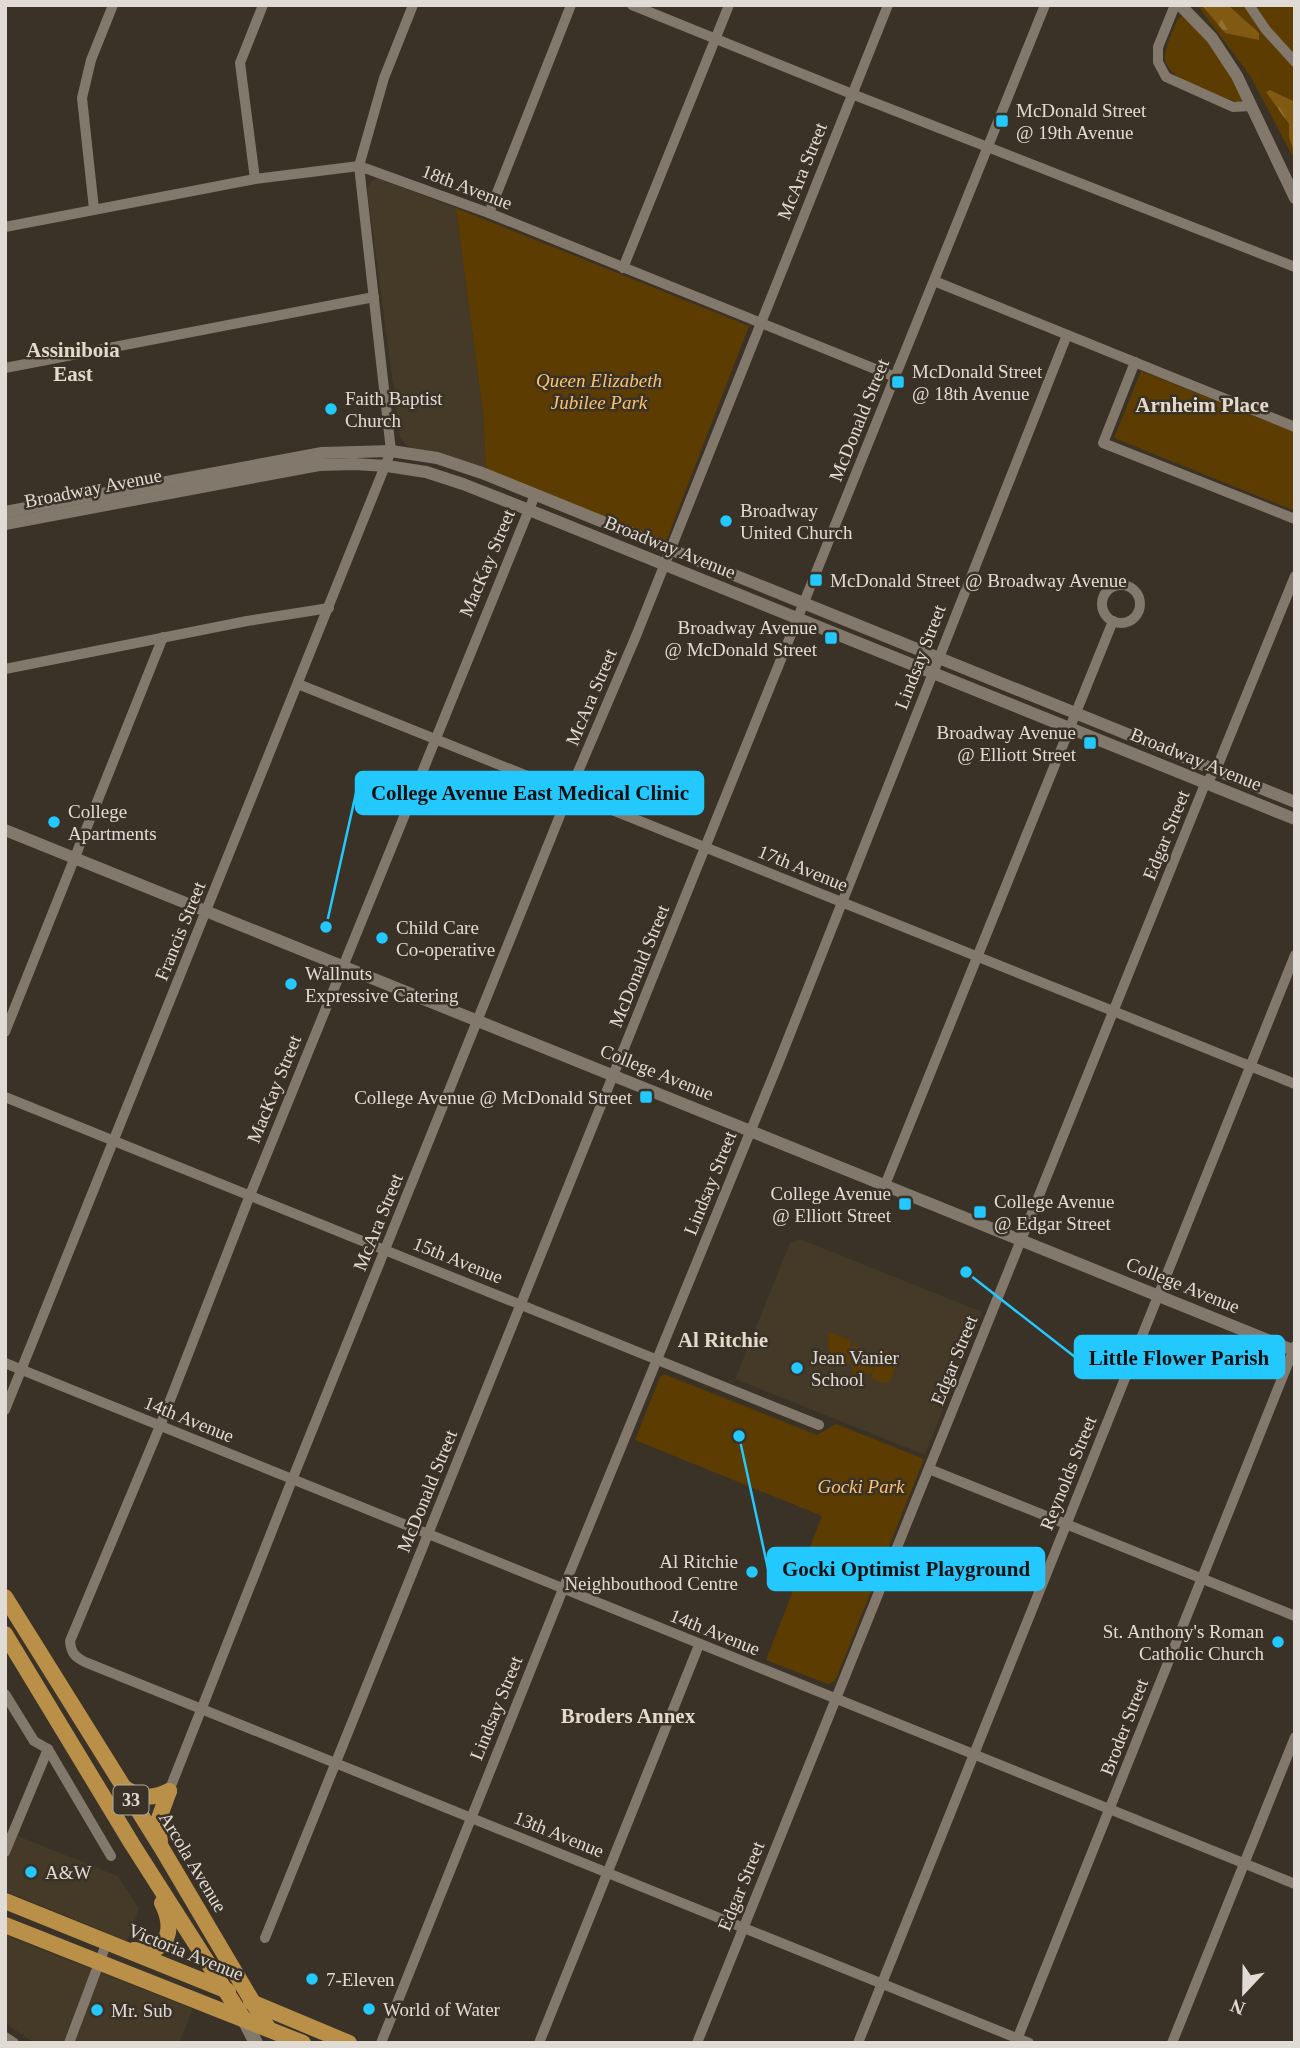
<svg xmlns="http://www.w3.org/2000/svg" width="1300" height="2048" viewBox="0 0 1300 2048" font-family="Georgia,serif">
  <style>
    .built { fill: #453927 }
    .green { fill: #5c3c00 }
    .forest { fill: url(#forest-firs) }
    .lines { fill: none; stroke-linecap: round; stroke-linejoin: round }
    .minor { stroke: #82786b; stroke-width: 10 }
    .tertiary { stroke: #82786b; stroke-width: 12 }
    .secondary { stroke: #82786b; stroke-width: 14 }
    .primary { stroke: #ba9048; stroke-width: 16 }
    .poi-dot { fill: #23c9fe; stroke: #3a3226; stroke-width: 2.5 }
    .labels { text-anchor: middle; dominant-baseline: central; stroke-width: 5; stroke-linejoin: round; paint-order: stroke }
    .shield { fill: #3a3226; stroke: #aea8a0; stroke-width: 2 }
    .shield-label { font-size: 18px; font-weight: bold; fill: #e0dbd4 }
    .poi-label { font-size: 19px; fill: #e0dbd4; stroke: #3a3226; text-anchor: start }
    .street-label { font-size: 19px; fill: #e0dbd4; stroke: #3a3226 }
    .park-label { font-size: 19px; font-style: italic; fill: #fac36f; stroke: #3a3226 }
    .neighbourhood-label { font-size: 21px; font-weight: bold; fill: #e4d9ca; stroke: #3a3226 }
    .leader { fill: none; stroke: #23c9fe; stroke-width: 2.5 }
    .callout-dot { fill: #23c9fe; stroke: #3a3226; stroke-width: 2.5 }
    .callout { fill: #23c9fe; stroke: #23c9fe; stroke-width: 2.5 }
    .callout-label { font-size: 21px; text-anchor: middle; font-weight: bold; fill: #111 }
  </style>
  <defs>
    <pattern id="forest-firs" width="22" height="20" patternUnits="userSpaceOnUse" patternTransform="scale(1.75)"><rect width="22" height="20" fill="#805912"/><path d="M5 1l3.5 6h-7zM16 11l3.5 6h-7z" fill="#927034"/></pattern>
  </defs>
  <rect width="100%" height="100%" fill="#3a3226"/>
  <g class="built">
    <polygon points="377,178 456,208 483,414 486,470 413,449 405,444 400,437 367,189 372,181"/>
    <polygon points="800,1239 982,1312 925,1455 735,1379 790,1243"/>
    <polygon points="5,1831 118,1876 139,1909 127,1941 5,1891"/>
    <polygon points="5,1935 193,2009 179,2043 34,2043 5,2023"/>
  </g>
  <g class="green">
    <polygon points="1197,5 1295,5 1295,161 1251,77"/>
    <path d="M1183 16C1209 39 1226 68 1242 97L1241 102H1237C1219 95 1163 80 1165 56 1166 44 1174 29 1178 18Z"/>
    <polygon points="456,208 749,326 665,544 486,470 483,414"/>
    <polygon points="1141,371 1295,432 1295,511 1114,438"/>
    <polygon points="828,1332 850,1340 850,1363 840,1365 829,1356"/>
    <polygon points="853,1345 862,1349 874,1365 871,1374 852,1374"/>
    <polygon points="882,1349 899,1356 890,1382 883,1383 871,1378"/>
    <polygon points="664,1374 817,1435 836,1424 924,1459 835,1681 828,1684 766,1660 822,1516 635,1440 660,1377"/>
  </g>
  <g class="forest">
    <polygon points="1202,5 1228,5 1259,33 1259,40 1225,33"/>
    <polygon points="1270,90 1295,102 1295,155 1289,137 1289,124 1266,92"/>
  </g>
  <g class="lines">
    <g class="minor">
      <polyline points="632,5 852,94 1295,267"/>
      <polyline points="1175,5 1158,47 1158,62 1166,77 1233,107 1251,106"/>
      <polyline points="1249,5 1266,30 1295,62"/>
      <polyline points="255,179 240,63 263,5"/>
      <polyline points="94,209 82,98 91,60 113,5"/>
      <polyline points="489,213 571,5"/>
      <polyline points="5,227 255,179 359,166 489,213 895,377"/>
      <polyline points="623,268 729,5"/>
      <polyline points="934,281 1295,427"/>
      <polyline points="1135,362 1103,443 1295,519"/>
      <polyline points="5,368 374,297"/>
      <path d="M535 495 250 1195 160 1426 70 1641C71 1653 75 1657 85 1662L1029 2043"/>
      <circle cx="1121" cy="604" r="19"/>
      <polyline points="5,669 247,621 329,608"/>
      <polyline points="298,684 1295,1084"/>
      <polyline points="5,1032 163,637"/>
      <polyline points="5,1097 819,1425"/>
      <polyline points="885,1185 1113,621"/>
      <polyline points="5,1363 1295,1884"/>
      <polyline points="5,1410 391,451 359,166 384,78 413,5"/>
      <polyline points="929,1469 1295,1616"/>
      <polyline points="5,1694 34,1741 48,1749 111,1856"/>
      <polyline points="169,1791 292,1480 569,793 636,636 888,5"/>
      <polyline points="5,1852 48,1749"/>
      <polyline points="265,1938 1045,5"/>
      <polyline points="5,2037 14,2043"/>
      <polyline points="1016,2042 1295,1346"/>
      <polyline points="69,2043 107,1942"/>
      <polyline points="381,2043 563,1589 778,1064 1067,335"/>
      <polyline points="539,2043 699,1645"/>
      <polyline points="697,2043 1205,784 1216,770 1295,576"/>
      <polyline points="858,2043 1295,955"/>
      <polyline points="1172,2043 1295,1737"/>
    </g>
    <g class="tertiary">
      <polyline points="1180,5 1212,38 1237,76 1295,198"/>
      <polyline points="5,512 322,453 391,451 437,458 482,473 1295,802"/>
      <polyline points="5,524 319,465 354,464 387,466 426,472 463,484 529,510 1295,819"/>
      <polyline points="5,830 1295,1351"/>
    </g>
    <polyline class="secondary" points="243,2018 256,2043"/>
    <g class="primary">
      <polyline points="5,1597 161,1847 268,2028"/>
      <polyline points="5,1634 132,1844 243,2018"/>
      <path d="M123 1787C141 1798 150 1800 169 1791"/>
      <polyline points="160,1841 157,1824 169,1791"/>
      <polyline points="5,1901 228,1991"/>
      <polyline points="5,1925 303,2043"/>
      <path d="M134 1950C169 1956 175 1929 162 1903"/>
      <polyline points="251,2002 349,2043"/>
    </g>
  </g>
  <g class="poi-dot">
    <rect x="995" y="114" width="14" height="14" rx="3.5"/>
    <rect x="891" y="375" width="14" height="14" rx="3.5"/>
    <circle cx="331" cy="409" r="7"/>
    <circle cx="726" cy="521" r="7"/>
    <rect x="809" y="573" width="14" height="14" rx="3.5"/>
    <rect x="824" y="631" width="14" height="14" rx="3.5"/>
    <rect x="1083" y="736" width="14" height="14" rx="3.5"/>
    <circle cx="54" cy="822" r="7"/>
    <circle cx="382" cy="938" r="7"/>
    <circle cx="291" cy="984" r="7"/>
    <rect x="639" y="1090" width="14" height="14" rx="3.5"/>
    <rect x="898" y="1197" width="14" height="14" rx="3.5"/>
    <rect x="973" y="1205" width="14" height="14" rx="3.5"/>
    <circle cx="797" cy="1368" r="7"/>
    <circle cx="752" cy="1572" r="7"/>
    <circle cx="1278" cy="1642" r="7"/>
    <circle cx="31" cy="1872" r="7"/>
    <circle cx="312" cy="1979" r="7"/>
    <circle cx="369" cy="2009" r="7"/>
    <circle cx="97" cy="2010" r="7"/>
  </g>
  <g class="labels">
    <rect class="shield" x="113.5" y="1785.5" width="35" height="29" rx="5"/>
    <g class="shield-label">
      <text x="131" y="1800">33</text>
    </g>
    <g class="poi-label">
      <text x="1016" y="110">McDonald Street<tspan x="1016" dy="22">@ 19th Avenue</tspan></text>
      <text x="912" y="371">McDonald Street<tspan x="912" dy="22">@ 18th Avenue</tspan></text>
      <text x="345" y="398">Faith Baptist<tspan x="345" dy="22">Church</tspan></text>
      <text x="740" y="510">Broadway<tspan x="740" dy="22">United Church</tspan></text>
      <text x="830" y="580">McDonald Street @ Broadway Avenue</text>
      <text x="817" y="627" text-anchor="end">Broadway Avenue<tspan x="817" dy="22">@ McDonald Street</tspan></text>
      <text x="1076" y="732" text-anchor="end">Broadway Avenue<tspan x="1076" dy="22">@ Elliott Street</tspan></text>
      <text x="68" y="811">College<tspan x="68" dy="22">Apartments</tspan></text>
      <text x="396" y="927">Child Care<tspan x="396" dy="22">Co-operative</tspan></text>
      <text x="305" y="973">Wallnuts<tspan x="305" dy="22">Expressive Catering</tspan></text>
      <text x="632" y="1097" text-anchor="end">College Avenue @ McDonald Street</text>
      <text x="891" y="1193" text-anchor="end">College Avenue<tspan x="891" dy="22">@ Elliott Street</tspan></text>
      <text x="994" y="1201">College Avenue<tspan x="994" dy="22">@ Edgar Street</tspan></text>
      <text x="811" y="1357">Jean Vanier<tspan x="811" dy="22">School</tspan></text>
      <text x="738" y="1561" text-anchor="end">Al Ritchie<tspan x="738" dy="22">Neighbouthood Centre</tspan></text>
      <text x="1264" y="1631" text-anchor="end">St. Anthony's Roman<tspan x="1264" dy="22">Catholic Church</tspan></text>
      <text x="45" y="1872">A&amp;W</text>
      <text x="326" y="1979">7-Eleven</text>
      <text x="383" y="2009">World of Water</text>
      <text x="111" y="2010">Mr. Sub</text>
    </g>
    <g class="street-label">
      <text transform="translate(802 171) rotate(-68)">McAra Street</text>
      <text transform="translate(467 187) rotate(21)">18th Avenue</text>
      <text transform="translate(859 420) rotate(-68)">McDonald Street</text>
      <text transform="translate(93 488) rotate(-11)">Broadway Avenue</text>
      <text transform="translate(670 547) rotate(22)">Broadway Avenue</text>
      <text transform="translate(487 563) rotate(-67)">MacKay Street</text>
      <text transform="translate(920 657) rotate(-69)">Lindsay Street</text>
      <text transform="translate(591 697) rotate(-67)">McAra Street</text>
      <text transform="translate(1196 759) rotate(22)">Broadway Avenue</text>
      <text transform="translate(1166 835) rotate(-68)">Edgar Street</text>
      <text transform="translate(803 868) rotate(22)">17th Avenue</text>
      <text transform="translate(180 931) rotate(-68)">Francis Street</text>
      <text transform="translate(639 966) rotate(-68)">McDonald Street</text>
      <text transform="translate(657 1072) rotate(22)">College Avenue</text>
      <text transform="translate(274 1089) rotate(-68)">MacKay Street</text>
      <text transform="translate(710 1183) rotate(-68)">Lindsay Street</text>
      <text transform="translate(378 1222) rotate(-68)">McAra Street</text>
      <text transform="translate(458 1260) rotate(22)">15th Avenue</text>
      <text transform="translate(1183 1285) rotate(22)">College Avenue</text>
      <text transform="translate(954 1360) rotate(-68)">Edgar Street</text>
      <text transform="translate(189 1419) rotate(22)">14th Avenue</text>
      <text transform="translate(1068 1473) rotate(-68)">Reynolds Street</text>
      <text transform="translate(427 1491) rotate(-68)">McDonald Street</text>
      <text transform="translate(715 1632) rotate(22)">14th Avenue</text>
      <text transform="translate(496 1708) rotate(-68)">Lindsay Street</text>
      <text transform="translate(1124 1727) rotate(-69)">Broder Street</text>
      <text transform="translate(559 1834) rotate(22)">13th Avenue</text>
      <text transform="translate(193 1862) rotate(59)">Arcola Avenue</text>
      <text transform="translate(741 1886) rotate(-68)">Edgar Street</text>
      <text transform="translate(186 1952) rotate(22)">Victoria Avenue</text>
    </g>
    <g class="park-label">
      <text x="599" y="380">Queen Elizabeth<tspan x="599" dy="22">Jubilee Park</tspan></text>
      <text x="861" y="1486">Gocki Park</text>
    </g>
    <g class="neighbourhood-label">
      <text x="73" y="350">Assiniboia<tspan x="73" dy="24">East</tspan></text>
      <text x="1202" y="405">Arnheim Place</text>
      <text x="723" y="1340">Al Ritchie</text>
      <text x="628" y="1716">Broders Annex</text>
    </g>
  </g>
  <path class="leader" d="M326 927L356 793M966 1272L1075 1357M739 1436L768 1569"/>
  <g class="callout-dot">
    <circle cx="326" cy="927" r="7"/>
    <circle cx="966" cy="1272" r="7"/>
    <circle cx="739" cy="1436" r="7"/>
  </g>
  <g class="callout">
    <rect x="356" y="772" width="347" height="42" rx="7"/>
    <rect x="1075" y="1336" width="209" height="42" rx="7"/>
    <rect x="768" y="1548" width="276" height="42" rx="7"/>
  </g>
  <g class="callout-label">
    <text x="530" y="800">College Avenue East Medical Clinic</text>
    <text x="1179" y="1365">Little Flower Parish</text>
    <text x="906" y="1576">Gocki Optimist Playground</text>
  </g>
  <rect width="1300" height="2048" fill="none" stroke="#e0dbd4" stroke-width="14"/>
  <g transform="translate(1244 1992) rotate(202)" stroke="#3a3226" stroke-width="5" paint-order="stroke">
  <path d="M0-5L12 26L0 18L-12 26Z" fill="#e0dbd4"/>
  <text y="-10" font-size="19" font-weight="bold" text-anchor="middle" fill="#e0dbd4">N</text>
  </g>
</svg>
